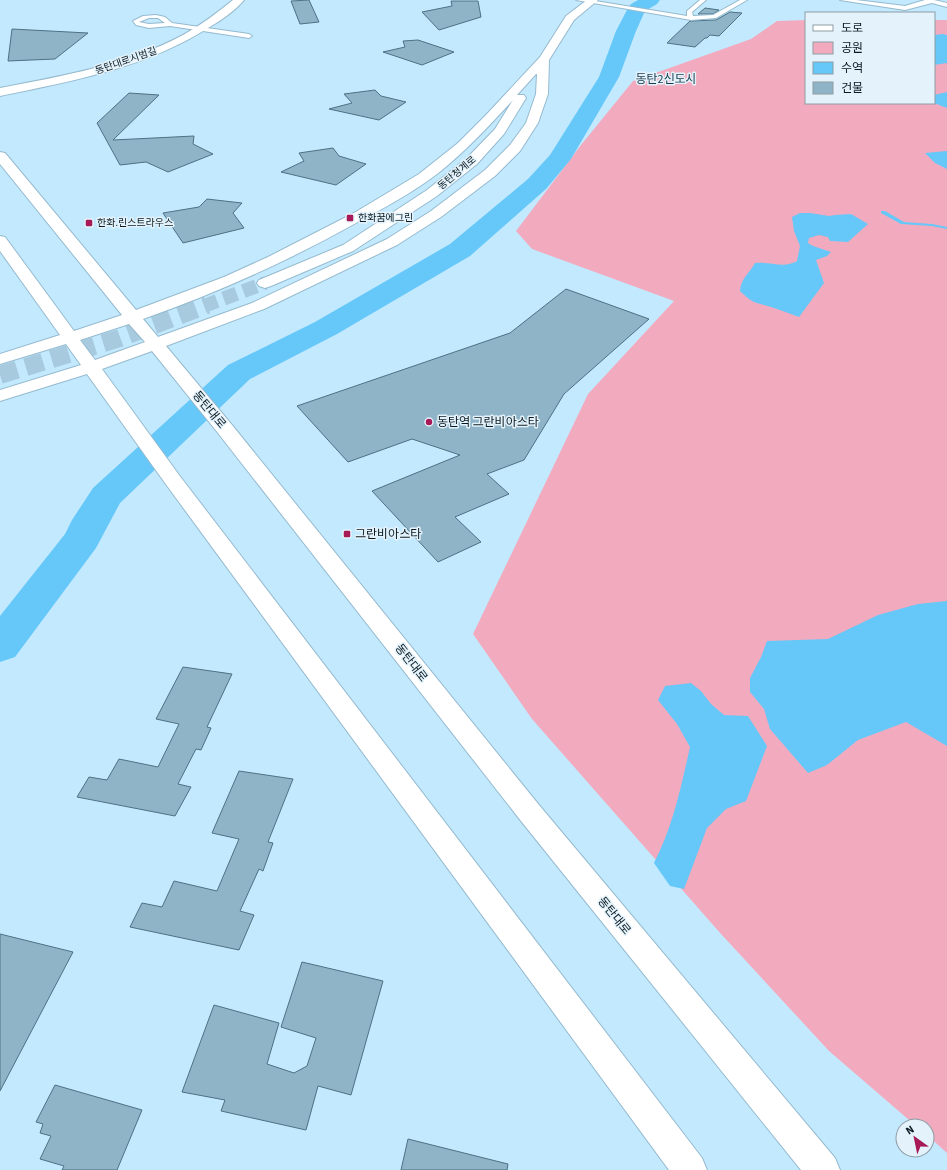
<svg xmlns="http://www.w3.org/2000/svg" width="947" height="1170" viewBox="0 0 947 1170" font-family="'Source Sans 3','Noto Sans KR',sans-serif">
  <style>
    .green { fill: #f2abbe }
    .water { fill: #65c8f9 }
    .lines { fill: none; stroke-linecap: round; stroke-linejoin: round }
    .stream { fill: #65c8f9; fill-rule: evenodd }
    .river { fill: #65c8f9; fill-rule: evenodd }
    .building { fill: #8fb4c8; stroke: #4e7183 }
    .secondary-tunnel-far1 { stroke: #a7cade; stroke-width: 14; stroke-dasharray: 14 7; stroke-linecap: butt }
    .secondary-tunnel { stroke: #a7cade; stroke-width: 18; stroke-dasharray: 18 9; stroke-linecap: butt }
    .lane-casing { stroke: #95bace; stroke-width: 2 }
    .secondary-casing { stroke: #95bace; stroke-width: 2 }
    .lane { fill: #fff; fill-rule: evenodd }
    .secondary { fill: #fff; fill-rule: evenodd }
    .poi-dot { fill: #a81957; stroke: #e4f3fb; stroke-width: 1.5 }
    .labels { text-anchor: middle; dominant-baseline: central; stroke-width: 3; stroke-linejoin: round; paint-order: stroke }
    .far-street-label { font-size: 10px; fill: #0b1a21; stroke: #e4f3fb }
    .far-poi-label { font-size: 10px; fill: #0b1a21; stroke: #e4f3fb; text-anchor: start }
    .far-quarter-label { font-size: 12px; fill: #183a4b; stroke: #e4f3fb }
    .street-label { font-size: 12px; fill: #0b1a21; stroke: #e4f3fb }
    .poi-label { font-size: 12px; fill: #0b1a21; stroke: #e4f3fb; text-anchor: start }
  </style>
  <rect width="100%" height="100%" fill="#c3e9ff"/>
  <polygon class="green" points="806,20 806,103 934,103 934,20 947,20 947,1153 927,1135 927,1126 916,1126 829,1051 721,934 532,719 473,634 588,394 674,301 532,249 516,231 581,145 633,81 751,39 777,21"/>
  <g class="water">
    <polygon points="943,34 947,35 947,63 934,65 934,35"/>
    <polygon points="947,92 947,108 934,103 934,95"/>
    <polygon points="947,151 947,169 935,163 925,153"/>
    <path d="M800 213H810L829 216 835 215 851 214 868 224 848 242 830 241 828 237 819 235 809 238 808 243 813 246 831 252 827 256 816 260 824 283 799 317C790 314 781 310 771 307 755 302 753 304 740 291 741 278 749 274 755 263 769 261 784 269 797 261L800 246 794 231 792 217Z"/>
    <polygon points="947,601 947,746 906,722 858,740 827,765 808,773 770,729 764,709 750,692 750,678 761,657 767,641 828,639 878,615 918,604"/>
    <path d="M691 683 701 691 711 704 724 715 748 716 767 746 746 801 726 809 707 828 684 889 670 886 654 863C673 826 681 787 690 747L677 724 658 700 665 686Z"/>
  </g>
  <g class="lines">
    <polygon class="stream" points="881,211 885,211 904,222 932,224 947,227 947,229 932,226 901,224 881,213"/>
    <polygon class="river" points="638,0 660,0 657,4 645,11 636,31 619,77 571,159 546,189 470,256 337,334 250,379 120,503 96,548 15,657 0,662 0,616 65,534 72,520 93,488 228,365 315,322 450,244 528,179 550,155 599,77 616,31 628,8 631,4"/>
  </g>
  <g class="building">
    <polygon points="309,0 319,22 300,24 291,1"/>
    <polygon points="451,1 478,1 481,17 439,30 422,12 452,6"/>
    <polygon points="705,8 719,10 713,14 698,14"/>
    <polygon points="730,12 742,13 719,36 710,35 707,38 705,38 695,47 667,43 690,21 716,20"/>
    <polygon points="12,29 88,33 55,59 8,61"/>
    <polygon points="418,40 454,52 422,65 383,52 405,47 403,41"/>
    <polygon points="375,90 381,96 406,102 379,120 329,109 352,103 344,94"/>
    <polygon points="129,93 159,95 113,140 194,136 193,144 213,154 168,172 146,162 120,165 97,123"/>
    <polygon points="333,148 339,156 366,164 336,185 281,172 304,161 299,153"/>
    <polygon points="207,199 242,203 233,213 244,228 183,243 163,213 199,207"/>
    <polygon points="566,289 649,319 564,394 524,460 487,474 509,494 455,517 481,542 438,562 372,491 460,455 412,439 348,462 297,406 510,333"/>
    <polygon points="183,667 232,674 207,727 211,728 201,750 196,749 178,784 191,787 175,816 77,797 89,777 107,780 119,759 158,767 179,724 156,719"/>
    <polygon points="239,771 293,779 268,842 273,843 263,871 259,869 240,911 254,915 239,950 130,927 142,903 162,907 174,881 217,891 239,839 212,833"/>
    <polygon points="0,934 73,952 0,1091"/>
    <polygon points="302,962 383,981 351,1095 318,1086 306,1130 221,1111 225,1100 182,1092 214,1005 279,1023 267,1064 294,1073 307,1066 316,1038 281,1027"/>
    <polygon points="55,1085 142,1110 117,1170 62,1170 64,1166 40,1159 51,1136 40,1133 43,1124 36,1122"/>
    <polygon points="408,1139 508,1164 507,1170 401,1170"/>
  </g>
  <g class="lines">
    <polyline class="secondary-tunnel-far1" points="204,306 265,283"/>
    <polyline class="secondary-tunnel" points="0,375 120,338 207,305"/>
    <defs>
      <g id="lane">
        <polygon points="576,0 589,0 687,16 687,11 700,0 706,0 692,12 693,16 713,15 740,0 747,0 716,18 691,20"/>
        <polygon points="840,0 856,0 905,6 925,0 934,0 947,3 947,7 932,3 905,10"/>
        <path d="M156 15 165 17 172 23 249 34 252 36 249 38 170 26 149 28 136 25 133 21 143 16ZM149 18H158L165 23 149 24 139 22Z"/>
      </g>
      <g id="secondary">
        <path d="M233 0H244C235 11 220 21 208 28 145 68 72 81 0 96V88C62 76 127 65 183 35 201 25 217 13 233 0Z"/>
        <path d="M587 0H598L574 20 549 60 548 94 538 123 520 151 495 176 441 217 397 245 264 309 166 346 232 425 539 805 835 1158 840 1170H801L521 821 218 433 152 351 102 369 179 475 702 1158 707 1170H669L165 483 87 374 0 401V390L81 365 66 344 0 364V354L60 335 0 251V236L5 237 74 331 122 315 0 164V152L5 153 136 310 224 277 268 257 354 213 419 174 458 143 486 115 540 57 566 16ZM536 74H537L536 94 526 123 510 145 485 170 431 211 387 239 252 303 158 337 143 319C217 293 288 261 356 223 384 208 412 193 437 174 465 152 489 126 513 100L495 129 467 158 427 190 343 245 259 280 257 283 259 286 265 288 271 286 353 251 437 196 477 164 504 134 526 98 524 95H517ZM129 324 145 342 95 360 80 340Z"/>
      </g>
    </defs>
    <use href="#lane" class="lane-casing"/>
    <use href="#secondary" class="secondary-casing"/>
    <use href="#lane" class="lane"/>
    <use href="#secondary" class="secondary"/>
  </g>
  <g class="poi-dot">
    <rect x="346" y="214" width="8" height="8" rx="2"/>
    <rect x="85" y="219" width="8" height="8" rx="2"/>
    <circle cx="429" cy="422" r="4"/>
    <rect x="343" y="530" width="8" height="8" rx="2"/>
  </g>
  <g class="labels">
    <g class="far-street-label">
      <text transform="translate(126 61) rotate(-19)">동탄대로시범길</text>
      <text transform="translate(457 173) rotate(-40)">동탄청계로</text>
    </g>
    <g class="far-poi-label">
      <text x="358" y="218">한화꿈에그린</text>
      <text x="97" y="223">한화.린스트라우스</text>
    </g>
    <g class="far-quarter-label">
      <text x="666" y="79">동탄2신도시</text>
    </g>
    <g class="street-label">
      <text transform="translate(209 410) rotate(50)">동탄대로</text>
      <text transform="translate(411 663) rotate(52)">동탄대로</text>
      <text transform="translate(614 916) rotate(51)">동탄대로</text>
    </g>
    <g class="poi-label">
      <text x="437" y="422">동탄역 그란비아스타</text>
      <text x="355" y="534">그란비아스타</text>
    </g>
  </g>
  <rect x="805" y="12" width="130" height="92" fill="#e4f3fb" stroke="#8d9ca4"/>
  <rect x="813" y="25" width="20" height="6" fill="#ffffff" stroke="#8d9ca4"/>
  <text x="841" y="32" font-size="12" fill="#0b1a21">도로</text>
  <rect x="813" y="42" width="20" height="12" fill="#f2abbe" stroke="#8d9ca4"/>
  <text x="841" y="52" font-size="12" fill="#0b1a21">공원</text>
  <rect x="813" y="62" width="20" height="12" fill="#65c8f9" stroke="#8d9ca4"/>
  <text x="841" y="72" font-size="12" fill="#0b1a21">수역</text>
  <rect x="813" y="82" width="20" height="12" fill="#8fb4c8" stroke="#8d9ca4"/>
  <text x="841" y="92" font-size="12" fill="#0b1a21">건물</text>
  <g transform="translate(915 1138) rotate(327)"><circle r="19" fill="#e4f3fb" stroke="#8d9ca4"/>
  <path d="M0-3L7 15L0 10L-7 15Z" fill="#a81957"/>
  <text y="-6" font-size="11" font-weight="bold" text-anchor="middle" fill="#0b1a21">N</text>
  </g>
</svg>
